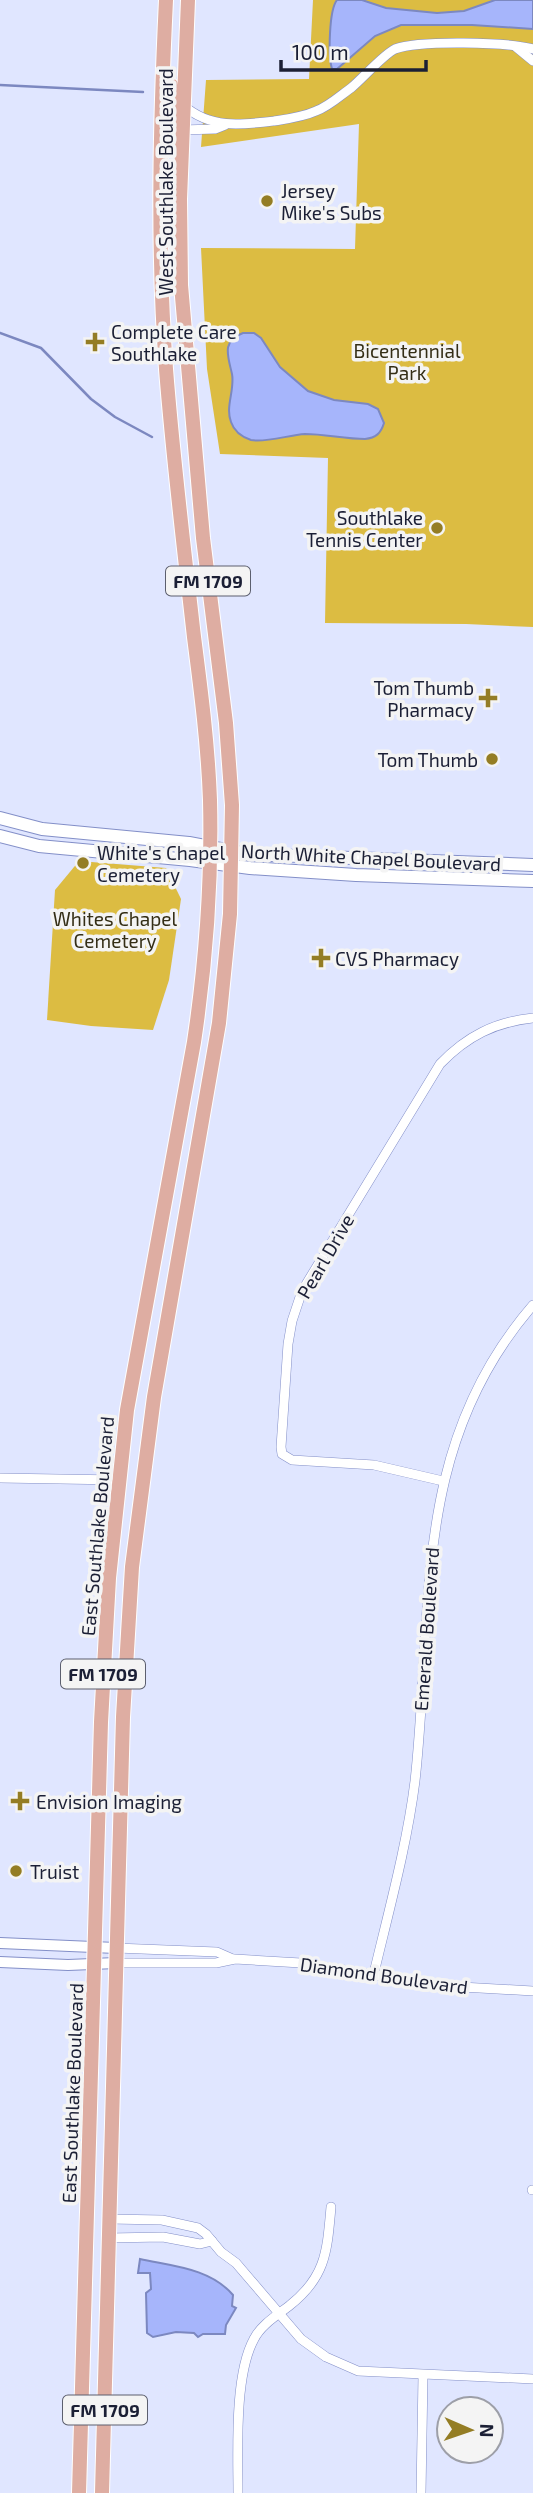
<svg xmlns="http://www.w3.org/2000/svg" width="533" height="2493" viewBox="0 0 533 2493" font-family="'Exo 2',sans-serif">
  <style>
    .green { fill: #dcbc42 }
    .water { fill: #a6b5fb; stroke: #7c88c0; stroke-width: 2 }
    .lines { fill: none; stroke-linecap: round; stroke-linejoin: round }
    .stream { stroke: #7c88c0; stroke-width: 2.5 }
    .minor-casing { stroke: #838fc8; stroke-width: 10 }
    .tertiary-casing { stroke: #838fc8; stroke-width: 12 }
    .secondary-casing { stroke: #838fc8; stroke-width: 14 }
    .primary-casing { stroke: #fff; stroke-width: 16 }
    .minor { stroke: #fff; stroke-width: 9 }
    .tertiary { stroke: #fff; stroke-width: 10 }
    .secondary { stroke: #fff; stroke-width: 12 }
    .primary { stroke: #deada2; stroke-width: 14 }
    .poi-dot { fill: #947d24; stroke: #f4f4f4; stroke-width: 2.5 }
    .labels { text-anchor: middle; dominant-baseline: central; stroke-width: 7; stroke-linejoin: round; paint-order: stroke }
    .shield { fill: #f4f4f4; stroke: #5c5f6e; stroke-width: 2 }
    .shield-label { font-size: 18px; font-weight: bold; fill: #1b1f35 }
    .street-label { font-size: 19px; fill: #1b1f35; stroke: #f4f4f4 }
    .poi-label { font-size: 19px; fill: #1b1f35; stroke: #f4f4f4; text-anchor: start }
    .park-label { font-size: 19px; fill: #342e16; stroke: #f4f4f4 }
  </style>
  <rect width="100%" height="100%" fill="#e0e6ff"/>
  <g class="green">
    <polygon points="313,0 533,0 533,627 466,624 325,623 328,458 220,454 207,369 201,248 355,249 359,124 201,147 206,80 309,79"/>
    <polygon points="79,861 166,868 181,899 169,980 153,1030 91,1026 47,1020 55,890"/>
  </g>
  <g class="water">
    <path d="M337 0H362L386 8 437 13 464 11 495 0H533V29L472 25H401L375 36 337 69H332C328 56 329 10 337 0Z"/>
    <path d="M243 333H254L261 338 280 367 308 391 334 400 368 404 378 409 384 423C381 433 376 438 365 439 345 439 325 434 305 434 289 435 265 443 251 440 242 437 234 431 231 422 225 407 235 390 232 374 228 356 221 341 243 333Z"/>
    <path d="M140 2259C172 2266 210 2268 233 2295L232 2306 236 2308 226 2325 225 2334H203L198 2337 194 2333 176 2332 153 2337 147 2333 146 2293 151 2289 150 2273H138Z"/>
  </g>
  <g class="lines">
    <g class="stream">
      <polyline points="0,85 143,92"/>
      <polyline points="0,333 41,348 91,399 115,417 152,437"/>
    </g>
    <defs>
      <g id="minor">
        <polyline points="516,47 533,61"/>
        <path d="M183 105C210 129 241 125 274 121 287 119 303 117 316 111 328 107 341 95 351 88 363 78 384 54 395 49 419 40 508 42 533 49"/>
        <polyline points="182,130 215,129 225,125"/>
        <polyline points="0,1478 119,1480"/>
        <path d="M443 1481 374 1465 292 1460 282 1454 281 1447 288 1344 292 1321 302 1291 440 1064C467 1036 495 1022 533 1018"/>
        <polyline points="116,1948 217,1952 233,1959"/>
        <polyline points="116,1963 216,1963 235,1959 301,1963 444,1986 533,1991"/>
        <path d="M374 1973C389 1910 407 1845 415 1781 434 1609 410 1447 533 1305"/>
        <polyline points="532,2190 533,2190"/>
        <polyline points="110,2219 162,2220 198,2228 206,2234 221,2252 236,2263 301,2339 326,2357 358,2371 533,2379"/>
        <polyline points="109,2238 163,2237 200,2244 212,2241"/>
        <path d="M238 2493C238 2452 234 2375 254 2339 261 2325 276 2316 289 2306 326 2277 327 2252 331 2207"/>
        <polyline points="421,2493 423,2376"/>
      </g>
      <g id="tertiary">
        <polyline points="0,1943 116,1948"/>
        <polyline points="0,1962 68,1965 116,1963"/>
      </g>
      <g id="secondary">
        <polyline points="0,818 42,829 189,843 247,854 533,865"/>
        <polyline points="0,836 39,846 190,860 250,868 356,875 533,881"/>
      </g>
      <g id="primary">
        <polyline points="171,85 171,109 181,129"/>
        <path d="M79 2493 101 1722 109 1578 127 1410 194 1042C206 962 212 881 210 800 208 745 201 691 194 637 184 548 173 459 166 369 157 246 160 123 166 0"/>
        <polyline points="102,2493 123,1717 132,1567 154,1397 219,1023 230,914 232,805 226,723 203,538 181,285 180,199 188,0"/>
      </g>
    </defs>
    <use href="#minor" class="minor-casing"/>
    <use href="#tertiary" class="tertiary-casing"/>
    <use href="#secondary" class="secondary-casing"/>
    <use href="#primary" class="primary-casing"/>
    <use href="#minor" class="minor"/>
    <use href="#tertiary" class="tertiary"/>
    <use href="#secondary" class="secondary"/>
    <use href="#primary" class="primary"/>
  </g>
  <g class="poi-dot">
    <circle cx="267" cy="201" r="7"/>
    <path d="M91.5 331.5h7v7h7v7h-7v7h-7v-7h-7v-7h7z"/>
    <circle cx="437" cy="528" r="7"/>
    <path d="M484.5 687.5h7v7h7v7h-7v7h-7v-7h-7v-7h7z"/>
    <circle cx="492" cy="759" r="7"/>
    <circle cx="83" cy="863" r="7"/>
    <path d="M317.5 947.5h7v7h7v7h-7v7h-7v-7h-7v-7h7z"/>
    <path d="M16.5 1790.5h7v7h7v7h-7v7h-7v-7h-7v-7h7z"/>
    <circle cx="16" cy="1871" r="7"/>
  </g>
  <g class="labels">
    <g class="shield">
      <rect x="166" y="566.5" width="84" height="29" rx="5"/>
      <rect x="61" y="1659.5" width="84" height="29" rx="5"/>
      <rect x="63" y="2395.5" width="84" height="29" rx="5"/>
    </g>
    <g class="shield-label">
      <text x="208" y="581">FM 1709</text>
      <text x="103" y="1674">FM 1709</text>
      <text x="105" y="2410">FM 1709</text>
    </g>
    <g class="street-label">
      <text transform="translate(165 182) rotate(-90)">West Southlake Boulevard</text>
      <text transform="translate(371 857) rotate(3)">North White Chapel Boulevard</text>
      <text transform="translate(325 1256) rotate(-60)">Pearl Drive</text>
      <text transform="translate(97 1526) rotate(-85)">East Southlake Boulevard</text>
      <text transform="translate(426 1629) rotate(-86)">Emerald Boulevard</text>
      <text transform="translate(384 1975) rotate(8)">Diamond Boulevard</text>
      <text transform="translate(72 2093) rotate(-88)">East Southlake Boulevard</text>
    </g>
    <g class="poi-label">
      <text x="281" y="190">Jersey<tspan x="281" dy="22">Mike's Subs</tspan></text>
      <text x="111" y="331">Complete Care<tspan x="111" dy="22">Southlake</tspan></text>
      <text x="423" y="517" text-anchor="end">Southlake<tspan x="423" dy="22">Tennis Center</tspan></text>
      <text x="474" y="687" text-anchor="end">Tom Thumb<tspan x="474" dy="22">Pharmacy</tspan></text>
      <text x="478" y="759" text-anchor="end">Tom Thumb</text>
      <text x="97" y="852">White's Chapel<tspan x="97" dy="22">Cemetery</tspan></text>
      <text x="335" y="958">CVS Pharmacy</text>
      <text x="36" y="1801">Envision Imaging</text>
      <text x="30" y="1871">Truist</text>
    </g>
    <g class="park-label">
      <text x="407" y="350">Bicentennial<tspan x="407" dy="22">Park</tspan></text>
      <text x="115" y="918">Whites Chapel<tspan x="115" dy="22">Cemetery</tspan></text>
    </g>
  </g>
  <g transform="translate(470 2430) rotate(92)"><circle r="33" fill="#f4f4f4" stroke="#9d9fa8" stroke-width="2"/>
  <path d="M0-5L12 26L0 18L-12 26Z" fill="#947d24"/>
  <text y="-10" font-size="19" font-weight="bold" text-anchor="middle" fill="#1b1f35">N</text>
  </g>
  <path d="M281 60v10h145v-10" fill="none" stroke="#1b1f35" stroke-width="3.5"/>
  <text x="292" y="60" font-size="21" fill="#1b1f35" stroke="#f4f4f4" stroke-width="5" paint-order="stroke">100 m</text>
</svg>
